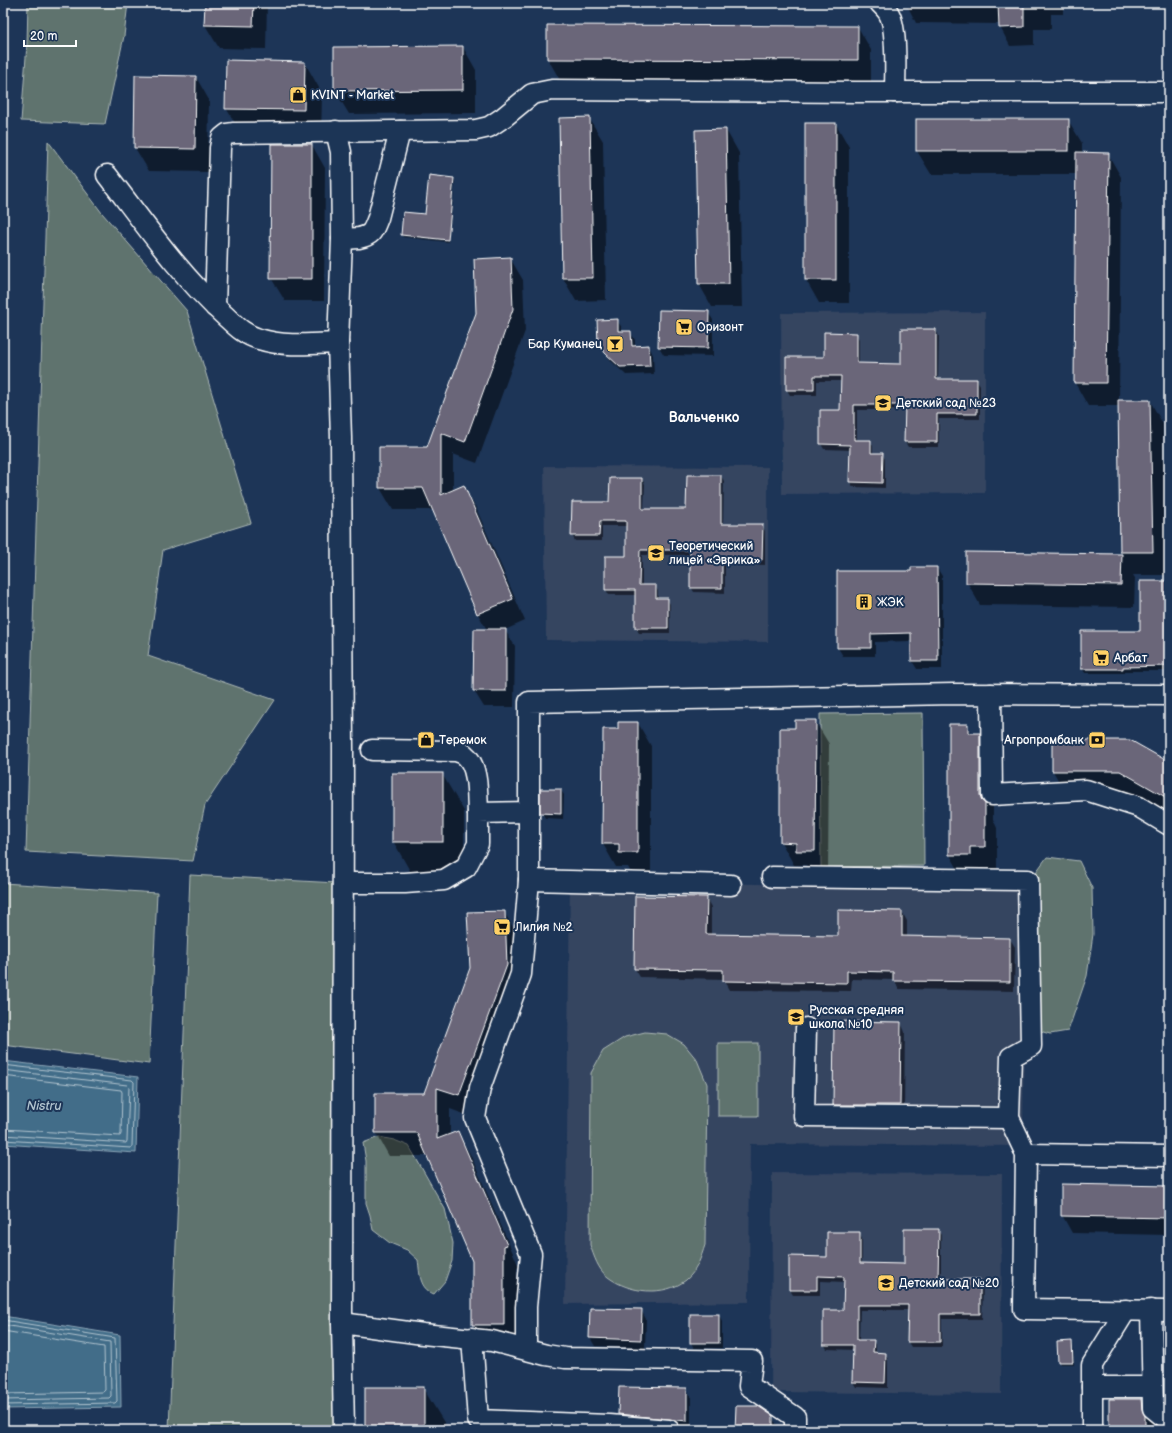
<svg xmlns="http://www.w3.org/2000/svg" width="1172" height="1433" viewBox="0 0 1172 1433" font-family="'Balsamiq Sans',sans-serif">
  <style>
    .built { fill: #344461 }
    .green { fill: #5e736e; stroke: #aeb9b6 }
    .water { fill: #426d89; stroke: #8ea7b8 }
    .shadow { fill: #0007 }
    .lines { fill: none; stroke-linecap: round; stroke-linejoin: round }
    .shore { stroke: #b3c5d0; stroke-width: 1 }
    .building { fill: #6b6679; stroke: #fff }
    .minor-casing { stroke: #fff; stroke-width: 23 }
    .minor { stroke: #1d3557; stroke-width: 20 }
    .labels { text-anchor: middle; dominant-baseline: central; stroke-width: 4; stroke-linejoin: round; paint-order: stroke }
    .poi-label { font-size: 12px; fill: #fff; stroke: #1d3557; text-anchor: start }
    .water-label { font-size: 13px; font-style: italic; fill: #b3c5d0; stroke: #1d3557 }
    .quarter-label { font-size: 14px; font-weight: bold; fill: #fff; stroke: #1d3557 }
  </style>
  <rect width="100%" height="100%" fill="#1d3557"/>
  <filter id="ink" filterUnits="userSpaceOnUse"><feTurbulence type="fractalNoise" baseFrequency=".025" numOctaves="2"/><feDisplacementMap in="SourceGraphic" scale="8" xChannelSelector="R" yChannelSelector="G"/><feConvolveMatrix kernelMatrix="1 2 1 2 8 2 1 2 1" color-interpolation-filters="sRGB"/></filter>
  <g filter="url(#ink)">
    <g class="built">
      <polygon points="985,312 985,493 782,494 781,313"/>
      <polygon points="544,466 768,467 768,642 546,640"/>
      <polygon points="570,880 1025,890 1023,1146 750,1144 749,1302 565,1304"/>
      <polygon points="772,1173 1002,1174 1001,1394 771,1392"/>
    </g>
    <g class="green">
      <polygon points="28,3 128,3 124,36 105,124 21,121 27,44"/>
      <polygon points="48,141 102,213 187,311 251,523 163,550 148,656 275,700 205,805 193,861 26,852"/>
      <polygon points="923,713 924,866 821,867 820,714"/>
      <polygon points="1047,857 1079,861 1092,888 1093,934 1087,976 1068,1031 1050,1034 1033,1029 1031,879"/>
      <polygon points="190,875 337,883 337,1430 169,1430"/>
      <polygon points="3,883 157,893 149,1064 3,1045"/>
      <path d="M645 1032 667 1034 684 1044 697 1060 707 1084 705 1245C701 1257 697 1271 686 1280 664 1297 629 1293 608 1277 598 1270 594 1256 590 1245L591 1073 603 1051 625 1037Z"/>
      <rect x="718" y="1043" width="40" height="73"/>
      <path d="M379 1137 394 1140 409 1146 445 1209 453 1243 452 1261 445 1281 434 1294C419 1288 420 1274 418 1260L407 1250 390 1243 373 1230 370 1215 366 1203V1161L363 1143Z"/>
    </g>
    <g class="water">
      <polygon points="3,3 7,3 3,118"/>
      <polygon points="3,1061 138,1077 136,1153 3,1144"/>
      <polygon points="3,1316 120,1335 121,1407 3,1409"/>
    </g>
    <g class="shadow">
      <polygon points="206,3 267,3 266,49 219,48 205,25"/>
      <polygon points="906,3 1063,3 1063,14 1051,14 1051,29 1034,29 1034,45 1010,46 1000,27 1000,24 916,23"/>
      <polygon points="858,27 871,50 871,83 561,82 548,59"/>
      <polygon points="463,47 476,70 476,113 349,114 335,91"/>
      <polygon points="305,63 322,93 321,140 244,138 226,108"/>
      <polygon points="136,76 196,77 209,100 208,172 149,171 135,148"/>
      <polygon points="589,118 603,141 606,300 576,301 563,278"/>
      <polygon points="1068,120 1082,143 1082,153 1108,154 1121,177 1119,401 1150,401 1163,424 1166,575 1133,575 1135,578 1134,607 980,605 967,582 967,553 1123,555 1121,552 1119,406 1088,406 1075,383 1077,174 931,174 917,151"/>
      <polygon points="836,124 849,147 849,303 819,303 806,280"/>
      <polygon points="726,130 739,153 742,307 712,307 699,284 696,131"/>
      <polygon points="312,145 325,168 324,301 285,301 271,278"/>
      <polygon points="454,179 455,181 448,242 403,237 402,235 426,215"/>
      <polygon points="510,258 523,280 525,331 477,463 453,454 453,491 463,486 476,508 525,621 505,630 515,646 514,707 484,707 474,691 487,630 478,614 433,510 393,510 380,488 428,448"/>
      <polygon points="708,312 713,320 713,356 664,355 659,347"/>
      <polygon points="617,320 622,328 622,332 630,332 635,340 635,347 649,346 653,355 654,374 626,375 611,361 599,343"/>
      <polygon points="936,330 939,336 938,380 977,380 980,385 980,419 939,419 939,447 908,447 905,442 906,410 857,410 857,441 870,441 873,446 873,454 882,454 885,459 885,488 853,487 850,482 851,450 824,449 821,444 821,411 841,411 842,381 817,381 817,395 790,395 787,390 787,358 825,358 856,334 859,339 859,364 902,365"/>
      <polygon points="721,476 724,481 723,525 762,525 765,531 765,565 725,564 725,593 694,592 691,587 691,555 642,555 642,586 655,586 658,591 658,599 667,599 670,604 670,633 639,633 636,628 636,595 609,595 606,590 627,557 627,526 602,526 602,541 575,541 572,535 642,479 645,484 644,510 687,510"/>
      <polygon points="937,568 942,576 942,669 917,669 912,661 912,641 875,642 875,656 843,656 838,648 912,572"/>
      <polygon points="1169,582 1169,671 1125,671 1125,673 1085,673 1082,668 1141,632"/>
      <polygon points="815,721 829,744 828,874 811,874 806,865 794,865 781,842 781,729 796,729"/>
      <polygon points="638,723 651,746 651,876 633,876 628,867 616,867 603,844 619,730"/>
      <polygon points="967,725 972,734 979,734 993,757 993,819 997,828 997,870 963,878 950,855"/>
      <polygon points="1053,741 1169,763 1169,814 1134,794 1066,794 1053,771"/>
      <polygon points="442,774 464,811 464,878 414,878 393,841"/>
      <polygon points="542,790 561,790 564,795 563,819 545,818 542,813"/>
      <polygon points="706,898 711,907 711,935 839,937 902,912 907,921 907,937 1010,939 1015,947 1014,991 899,989 894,980 852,979 851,991 729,990 724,981 724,979 640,977 635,969"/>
      <polygon points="504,912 517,934 519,988 472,1117 450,1109 450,1135 457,1132 470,1154 519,1267 517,1268 516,1347 485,1347 473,1324 473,1261 427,1156 389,1156 376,1133 376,1094 425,1094"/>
      <polygon points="901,1023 905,1032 904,1113 839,1113 834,1105"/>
      <polygon points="1169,1187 1169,1235 1072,1233 1062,1215"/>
      <polygon points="938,1230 941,1235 941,1280 980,1280 983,1285 982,1319 942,1319 942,1347 911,1347 908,1342 909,1310 860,1310 859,1341 873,1341 876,1346 876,1353 885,1354 888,1359 888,1388 856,1387 853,1382 853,1350 827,1349 824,1344 844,1311 845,1282 820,1281 820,1295 793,1295 790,1290 859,1233 862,1239 862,1264 905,1265"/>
      <polygon points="591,1309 641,1310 646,1319 645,1348 595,1346 590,1338"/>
      <polygon points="719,1315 722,1321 722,1348 694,1348 691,1343"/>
      <polygon points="1071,1342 1073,1344 1074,1364 1060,1364 1059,1362"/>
      <polygon points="423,1388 445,1424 445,1430 366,1430"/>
      <polygon points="687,1389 691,1397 691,1428 624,1422 619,1414"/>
      <polygon points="1141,1400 1154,1423 1154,1430 1110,1430"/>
      <polygon points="772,1417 780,1430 736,1430"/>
    </g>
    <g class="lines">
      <g class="shore">
        <polyline points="3,1065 132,1080 134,1082 132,1146 131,1148 3,1140"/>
        <polyline points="3,1070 127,1085 129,1087 127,1141 126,1143 3,1135"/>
        <polyline points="3,1076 121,1090 122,1092 121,1134 120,1136 3,1129"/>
        <polyline points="3,1320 115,1338 117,1401 115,1403 3,1405"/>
        <polyline points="3,1325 110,1342 111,1396 109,1398 3,1400"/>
        <polyline points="3,1331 104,1347 105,1390 103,1392 3,1394"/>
      </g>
    </g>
    <g class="building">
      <polygon points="205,3 254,3 253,26 204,25"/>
      <polygon points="998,3 1024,3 1024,27 999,28"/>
      <polygon points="547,25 858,26 858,60 547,59"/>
      <polygon points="463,46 463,90 334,91 334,47"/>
      <polygon points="226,60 305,62 304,110 225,109"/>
      <polygon points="135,75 196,76 195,149 134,148"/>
      <polygon points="590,117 593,278 562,278 559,118"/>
      <rect x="916" y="119" width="153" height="32"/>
      <rect x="805" y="123" width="31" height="157"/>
      <polygon points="726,129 729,284 698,284 695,130"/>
      <polygon points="271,144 312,144 312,279 270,279"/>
      <polygon points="1076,152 1109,153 1106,383 1074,383"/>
      <polygon points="429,175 454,178 448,240 401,235 403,212 425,214"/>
      <polygon points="511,257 513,309 465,442 441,433 441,495 464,485 513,599 477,614 423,488 379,488 379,447 427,447 476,313 474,259"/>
      <polygon points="659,310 709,311 708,348 658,347"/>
      <polygon points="618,319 618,331 631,331 632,346 649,345 650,366 620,367 605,353 598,343 597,320"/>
      <polygon points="901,329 936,329 936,379 977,379 977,414 937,414 937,442 904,442 905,405 854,405 854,440 871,440 871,453 883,453 882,483 849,482 850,445 820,444 820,410 840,410 841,376 814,376 814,390 786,390 786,357 824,357 824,332 857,333 857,363 901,364"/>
      <polygon points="1118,400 1150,400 1153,552 1120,552"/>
      <polygon points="687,475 721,475 721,524 763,524 762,560 722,559 722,588 690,588 690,550 640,550 639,585 656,585 656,598 668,598 668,628 635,628 635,590 605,590 605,556 626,556 626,521 600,521 599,536 571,536 572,502 609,502 610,478 642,478 642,509 686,509"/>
      <polygon points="966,552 1122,554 1121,585 966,583"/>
      <polygon points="911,567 937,567 938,661 911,661 911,633 871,634 871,648 837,648 837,571 911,571"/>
      <polygon points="1140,581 1169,581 1169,666 1123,667 1123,669 1081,669 1081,631 1140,631"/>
      <polygon points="474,629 506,629 506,691 473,691"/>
      <polygon points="795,720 816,720 815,851 796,851 796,843 780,842 780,728 795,728"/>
      <polygon points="618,722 638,722 638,853 619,853 619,844 602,844 603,729 618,729"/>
      <polygon points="949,724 968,724 968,733 980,733 980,795 982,801 985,803 985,847 970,847 970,855 949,855"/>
      <polygon points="1052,740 1130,740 1169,762 1169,799 1120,771 1052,771"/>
      <rect x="392" y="773" width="51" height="69"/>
      <polygon points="540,789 561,789 561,814 540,813"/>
      <polygon points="635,896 707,897 706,934 838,936 838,910 902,911 902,936 1010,938 1010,982 893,981 893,972 847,971 847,983 723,981 723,970 634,969"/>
      <polygon points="505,911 507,965 459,1095 437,1088 437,1139 458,1131 507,1245 504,1246 504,1325 472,1325 472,1261 417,1133 375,1133 375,1093 424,1093 470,968 467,912"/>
      <polygon points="834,1021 901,1022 900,1105 833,1105"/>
      <polygon points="1061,1184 1169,1186 1169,1218 1061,1216"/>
      <polygon points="904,1229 939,1229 938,1279 980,1279 980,1314 940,1314 940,1342 907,1342 908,1305 857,1305 857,1340 874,1340 873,1352 886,1353 885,1383 852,1382 853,1345 823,1345 823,1310 843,1310 844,1277 817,1276 817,1290 789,1290 789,1256 827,1257 827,1232 860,1232 860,1263 904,1264"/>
      <polygon points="590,1308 642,1309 641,1340 589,1338"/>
      <rect x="690" y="1314" width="29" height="29"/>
      <polygon points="1072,1341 1073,1362 1058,1362 1057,1342"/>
      <rect x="365" y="1387" width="59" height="43"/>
      <polygon points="619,1387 687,1388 687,1421 618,1414"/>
      <polygon points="1109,1399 1141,1399 1142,1409 1145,1416 1145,1430 1109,1430"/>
      <polygon points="736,1406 758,1406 773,1416 773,1430 735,1430"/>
    </g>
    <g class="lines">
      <defs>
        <g id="minor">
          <path d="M880 3C883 6 886 9 888 12 898 27 895 74 895 92"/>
          <polyline points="336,131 341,152 342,239 338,343 341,438 343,750 342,1323 344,1430"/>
          <path d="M107 175C144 223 179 274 224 315 235 325 244 335 259 339 284 347 312 344 338 343"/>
          <path d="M342 239C349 239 353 238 359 238 373 235 373 230 378 218L400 131"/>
          <polyline points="215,307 220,148 222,138 227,134 234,133 476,130 489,127 504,117 532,94 552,90 856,92 1169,92"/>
          <polyline points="991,694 992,795 1086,790 1139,807 1169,825"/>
          <path d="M372 750 456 751C459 752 463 753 465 755 479 766 477 796 478 813"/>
          <polyline points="772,877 1028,880 1031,1046 1011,1057 1009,1118 1026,1154"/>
          <polyline points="529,880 731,885"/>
          <polyline points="344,883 405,883 444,880 466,867 478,844 478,813 529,812"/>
          <polyline points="806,1028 804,1116 1009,1118"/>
          <polyline points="1169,1156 1026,1154 1024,1309 1169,1311"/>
          <polyline points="1151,1310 1153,1408 1169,1421"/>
          <polyline points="342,1323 423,1334 492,1341 546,1355 565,1358 752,1361 749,1386 795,1417 795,1430"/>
          <polyline points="472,1338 478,1420 609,1425 669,1430"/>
          <polyline points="526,1349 526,1307 531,1254 475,1118 480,1088 521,974 529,880 529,702 954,694 1169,695"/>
          <polyline points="1092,1387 1152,1387"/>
          <polyline points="1092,1430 1092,1365 1126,1310"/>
        </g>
      </defs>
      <use href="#minor" class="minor-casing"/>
      <use href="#minor" class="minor"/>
    </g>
  </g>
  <defs>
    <symbol id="shop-square" viewBox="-11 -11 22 22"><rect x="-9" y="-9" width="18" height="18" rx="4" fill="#ffd166" stroke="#1d3557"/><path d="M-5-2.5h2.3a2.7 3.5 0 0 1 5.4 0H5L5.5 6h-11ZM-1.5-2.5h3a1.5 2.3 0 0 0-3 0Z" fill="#111"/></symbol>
    <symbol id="supermarket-square" viewBox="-11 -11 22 22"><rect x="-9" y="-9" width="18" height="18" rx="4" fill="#ffd166" stroke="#1d3557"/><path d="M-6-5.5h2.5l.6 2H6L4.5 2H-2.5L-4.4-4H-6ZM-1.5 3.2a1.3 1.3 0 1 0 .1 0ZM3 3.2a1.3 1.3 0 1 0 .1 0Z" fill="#111"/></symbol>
    <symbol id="bar-square" viewBox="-11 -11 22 22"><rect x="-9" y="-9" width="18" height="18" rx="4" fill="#ffd166" stroke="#1d3557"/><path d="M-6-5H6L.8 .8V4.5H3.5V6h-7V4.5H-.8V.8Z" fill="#111"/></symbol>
    <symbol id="school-square" viewBox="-11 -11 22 22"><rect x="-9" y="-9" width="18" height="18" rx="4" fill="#ffd166" stroke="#1d3557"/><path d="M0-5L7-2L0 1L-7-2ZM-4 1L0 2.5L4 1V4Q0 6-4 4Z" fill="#111"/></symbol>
    <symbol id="building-square" viewBox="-11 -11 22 22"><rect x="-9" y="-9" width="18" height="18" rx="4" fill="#ffd166" stroke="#1d3557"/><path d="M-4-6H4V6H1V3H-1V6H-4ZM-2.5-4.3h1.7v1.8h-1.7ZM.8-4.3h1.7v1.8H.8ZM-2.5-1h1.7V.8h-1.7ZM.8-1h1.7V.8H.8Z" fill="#111"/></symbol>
    <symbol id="bank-square" viewBox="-11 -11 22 22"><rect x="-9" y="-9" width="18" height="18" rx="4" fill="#ffd166" stroke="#1d3557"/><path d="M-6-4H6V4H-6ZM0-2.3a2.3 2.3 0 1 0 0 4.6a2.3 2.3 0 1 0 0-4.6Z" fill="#111"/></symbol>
  </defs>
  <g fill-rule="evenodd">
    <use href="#shop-square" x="288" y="85" width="20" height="20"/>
    <use href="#supermarket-square" x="674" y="317" width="20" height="20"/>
    <use href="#bar-square" x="605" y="334" width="20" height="20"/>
    <use href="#school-square" x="873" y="393" width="20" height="20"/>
    <use href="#school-square" x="646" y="543" width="20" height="20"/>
    <use href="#building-square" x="854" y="592" width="20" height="20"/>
    <use href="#supermarket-square" x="1091" y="648" width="20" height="20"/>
    <use href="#shop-square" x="416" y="730" width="20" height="20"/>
    <use href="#bank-square" x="1087" y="730" width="20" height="20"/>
    <use href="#supermarket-square" x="492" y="917" width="20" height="20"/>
    <use href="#school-square" x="786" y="1007" width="20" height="20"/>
    <use href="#school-square" x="876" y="1273" width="20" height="20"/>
  </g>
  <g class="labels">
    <g class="poi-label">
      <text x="311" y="95">KVINT - Market</text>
      <text x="697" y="327">Оризонт</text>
      <text x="602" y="344" text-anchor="end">Бар Куманец</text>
      <text x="896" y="403">Детский сад №23</text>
      <text x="669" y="546">Теоретический<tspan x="669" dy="14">лицей «Эврика»</tspan></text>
      <text x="877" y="602">ЖЭК</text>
      <text x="1114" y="658">Арбат</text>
      <text x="439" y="740">Теремок</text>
      <text x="1084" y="740" text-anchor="end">Агропромбанк</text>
      <text x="515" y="927">Лилия №2</text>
      <text x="809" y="1010">Русская средняя<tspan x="809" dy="14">школа №10</tspan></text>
      <text x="899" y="1283">Детский сад №20</text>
    </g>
    <g class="water-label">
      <text x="44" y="1106">Nistru</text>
    </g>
    <g class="quarter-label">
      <text x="704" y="417">Вальченко</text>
    </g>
  </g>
  <rect width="1172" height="1433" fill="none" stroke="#1d3557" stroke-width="16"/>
  <rect x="8" y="8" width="1156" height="1417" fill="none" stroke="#fff" stroke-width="1.5" filter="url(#ink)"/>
  <path d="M24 40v6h52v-6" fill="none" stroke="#ffffff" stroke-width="2"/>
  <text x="30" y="40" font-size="12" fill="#ffffff" stroke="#1d3557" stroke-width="3" paint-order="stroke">20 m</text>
</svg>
